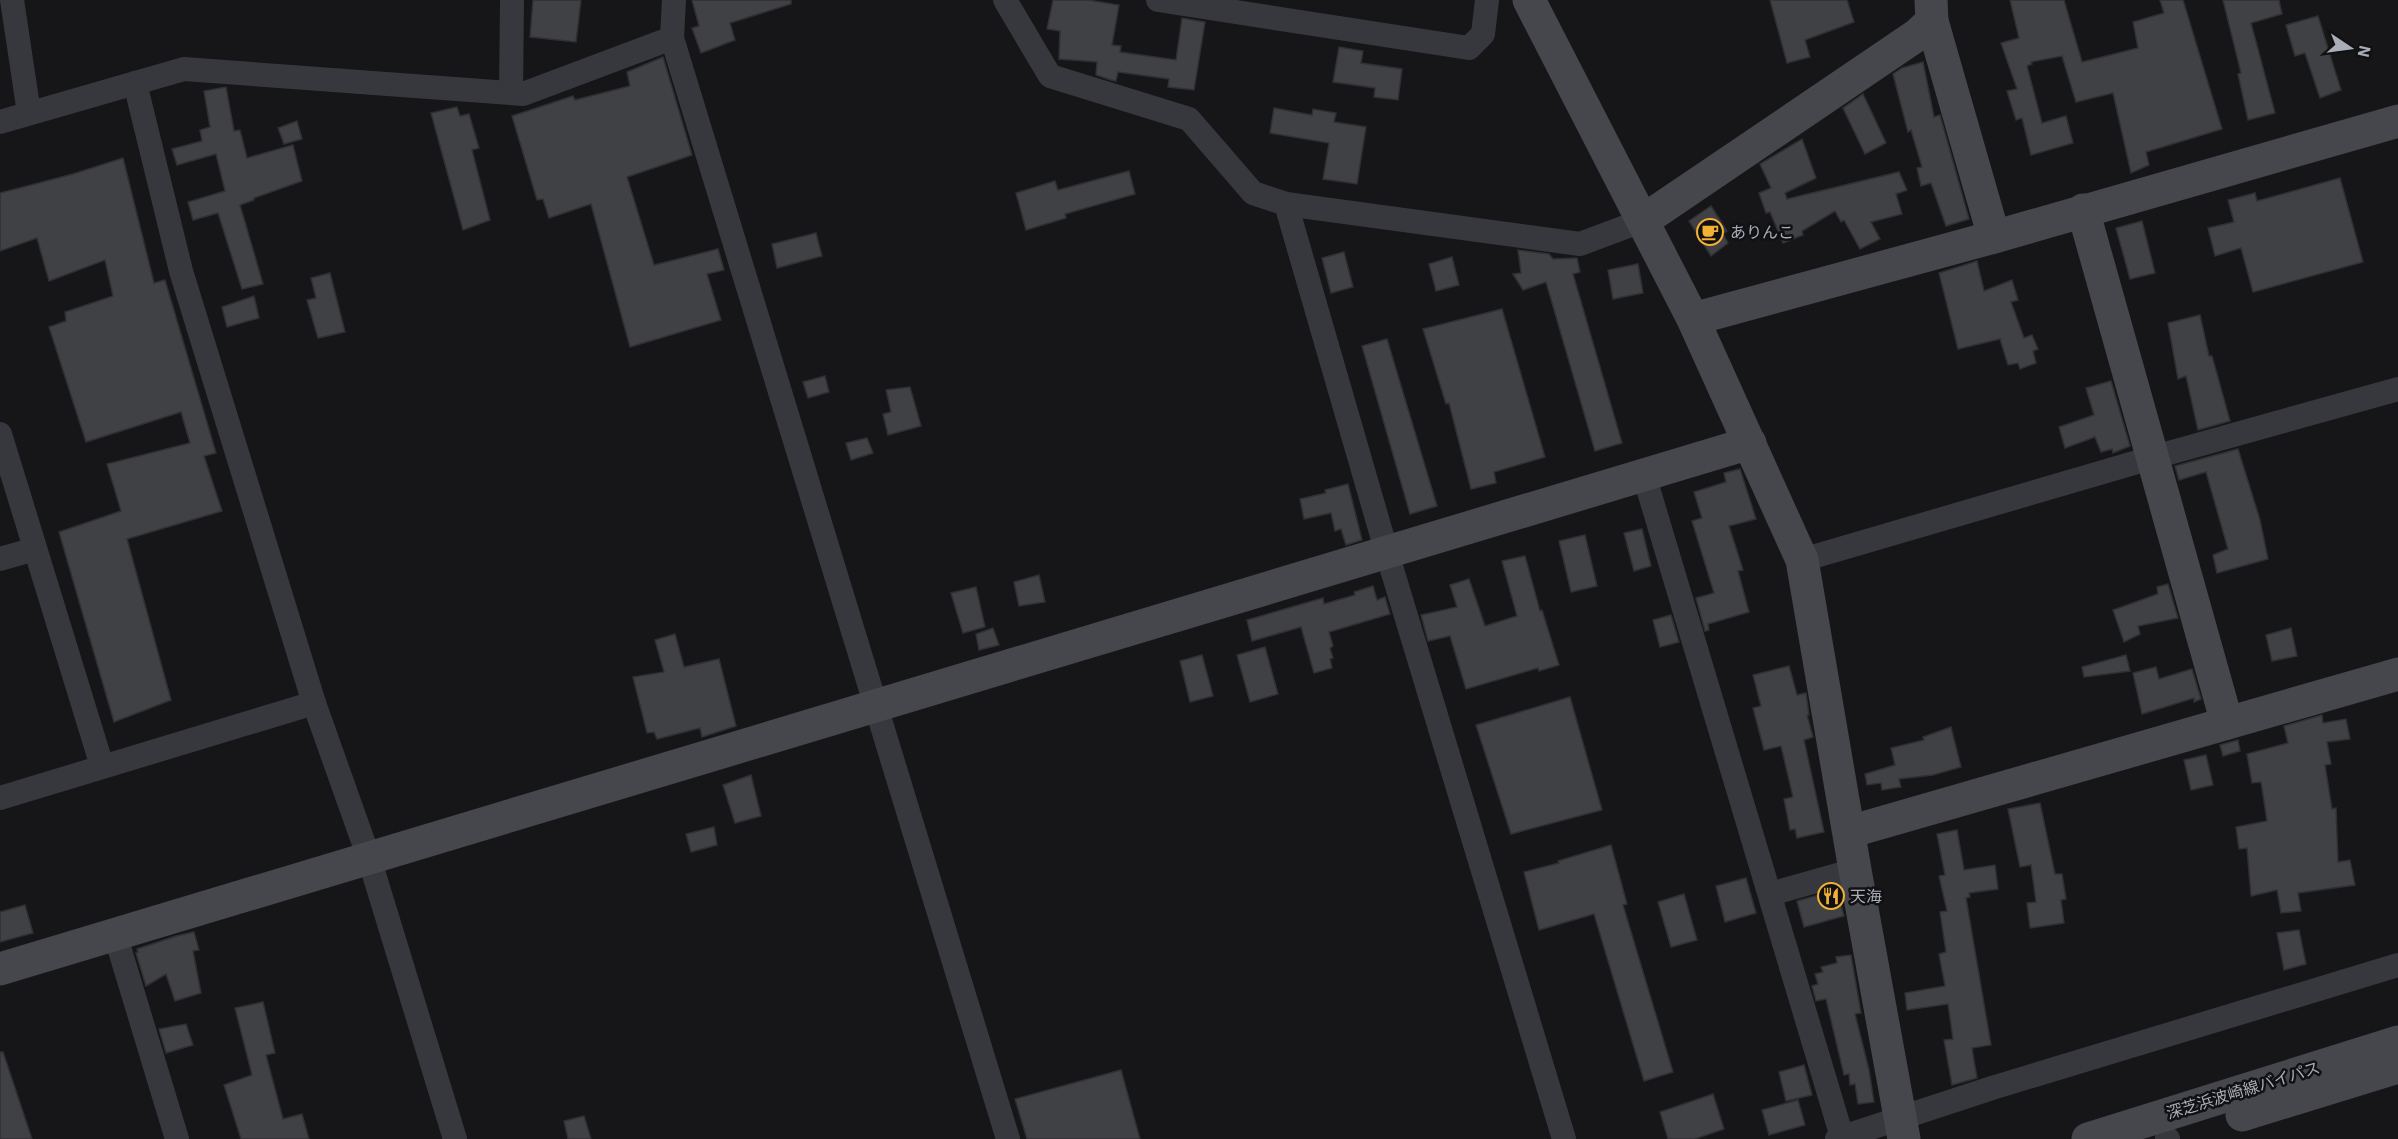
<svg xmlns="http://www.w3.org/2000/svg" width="2398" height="1139" viewBox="0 0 2398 1139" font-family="'IBM Plex Sans','Noto Sans JP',sans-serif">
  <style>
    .building { fill: #404145; stroke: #303034; stroke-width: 1.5 }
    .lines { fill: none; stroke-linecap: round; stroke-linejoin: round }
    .street { stroke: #37383d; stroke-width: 24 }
    .secondary { stroke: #45474d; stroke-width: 33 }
    .labels { text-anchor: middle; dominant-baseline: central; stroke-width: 5; stroke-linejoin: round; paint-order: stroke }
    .poi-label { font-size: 16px; fill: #a8adb8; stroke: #111113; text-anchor: start }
    .street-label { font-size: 16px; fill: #a8adb8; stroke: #111113 }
  </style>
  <rect width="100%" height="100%" fill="#161618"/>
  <g class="building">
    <polygon points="533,0 581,0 576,42 530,37"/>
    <polygon points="692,0 791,0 791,4 730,23 735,40 701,53 692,28 699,26"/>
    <polygon points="1053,0 1088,0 1119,5 1112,45 1121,46 1120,52 1176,60 1182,18 1205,22 1194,90 1168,87 1169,79 1118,72 1116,81 1111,80 1096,75 1097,62 1059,59 1060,31 1047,29"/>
    <polygon points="1770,0 1847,0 1854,22 1805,40 1810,57 1787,63"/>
    <polygon points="2010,0 2064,0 2082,62 2138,48 2133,22 2164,13 2160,0 2183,0 2222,129 2146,152 2149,165 2131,173 2113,93 2076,102 2062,56 2031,62 2032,64 2027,66 2042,123 2066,116 2073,143 2031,155 2022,118 2016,120 2007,91 2017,89 2001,43 2019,38"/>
    <polygon points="2223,0 2279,0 2282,14 2251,23 2275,113 2248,120 2238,74 2241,73"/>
    <polygon points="2318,16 2341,90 2320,98 2305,53 2295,56 2286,25"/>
    <polygon points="1339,47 1363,51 1361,63 1402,69 1398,100 1374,97 1375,88 1333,82"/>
    <polygon points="663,57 692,155 627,177 654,265 718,249 724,270 707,274 721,320 630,347 591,204 549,218 543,199 537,200 512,116 573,96 575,100 630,86 627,72"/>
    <polygon points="1923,62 1934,117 1940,115 1969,219 1946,226 1931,183 1921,186 1917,168 1922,167 1911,130 1908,132 1893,74 1902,68"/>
    <polygon points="226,87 234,131 240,130 247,158 293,145 302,181 254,198 254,200 240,205 263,284 242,289 218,213 193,220 188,202 225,191 216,154 177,165 172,149 202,141 200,130 210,127 204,91"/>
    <polygon points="1863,94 1886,143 1865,154 1843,108"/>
    <polygon points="457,107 460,116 469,114 479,148 472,150 490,220 463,230 431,113"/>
    <polygon points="1274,108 1312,115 1313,109 1336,113 1334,122 1366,127 1357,184 1323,179 1329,143 1270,133"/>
    <polygon points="297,121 302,139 284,144 278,128"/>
    <polygon points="1802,139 1816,178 1785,193 1787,199 1899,172 1907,190 1896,194 1902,214 1871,222 1880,239 1860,249 1844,220 1841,222 1835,211 1802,231 1803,235 1783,243 1770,212 1766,213 1759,193 1771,188 1760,164"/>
    <polygon points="123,158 154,283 165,280 216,453 204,456 222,511 127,539 171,700 114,722 59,532 121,511 107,464 190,443 181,412 86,442 49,327 66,321 65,312 113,296 105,260 49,281 37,238 0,251 0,193 73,174"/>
    <polygon points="1129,171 1135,194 1065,214 1066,218 1026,230 1016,193 1055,181 1058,190"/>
    <polygon points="2340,178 2363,262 2253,292 2241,248 2215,256 2208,228 2234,222 2228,200 2255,193 2257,201"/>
    <polygon points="1711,206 1727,231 1723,234 1728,243 1711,256 1689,221"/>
    <polygon points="2142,221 2155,273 2130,279 2116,228"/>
    <polygon points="816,233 822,256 777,268 772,244"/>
    <polygon points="1518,250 1549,254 1553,259 1577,258 1580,272 1573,274 1622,443 1595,451 1546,282 1523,290 1513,274 1521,273"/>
    <polygon points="1344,252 1353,287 1331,293 1322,258"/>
    <polygon points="1452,257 1459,285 1436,291 1429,264"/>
    <polygon points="1977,261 1984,291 2012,280 2018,300 2011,302 2024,338 2032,335 2038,349 2033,351 2036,363 2020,369 2018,363 2008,365 2000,339 1958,349 1939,273"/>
    <polygon points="1638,264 1643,293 1613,299 1608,270"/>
    <polygon points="330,273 345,332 318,338 307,300 316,298 311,278"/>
    <polygon points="254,296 259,318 227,327 222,307"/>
    <polygon points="1502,309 1545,457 1494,472 1496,483 1471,489 1449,403 1446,404 1423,329"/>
    <polygon points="2200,315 2209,356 2212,356 2230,421 2198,430 2186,376 2178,379 2168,323"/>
    <polygon points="1387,339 1437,506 1410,514 1362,346"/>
    <polygon points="825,376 829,392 808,398 803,382"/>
    <polygon points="2111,381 2130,446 2113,453 2112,449 2101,452 2095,437 2065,448 2059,427 2094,415 2086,388"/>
    <polygon points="910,387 921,426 888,435 883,414 891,412 886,390"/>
    <polygon points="867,438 873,453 851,460 846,443"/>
    <polygon points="2238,449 2260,520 2268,559 2217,573 2213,555 2228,549 2206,472 2179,480 2175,466"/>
    <polygon points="1740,469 1756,519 1729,526 1743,570 1738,571 1749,612 1708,624 1709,630 1705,631 1696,598 1714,593 1692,521 1702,518 1694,492 1726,482 1724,473"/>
    <polygon points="1348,484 1362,540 1346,545 1341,529 1335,531 1331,513 1304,519 1300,499 1326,493 1325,490"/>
    <polygon points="1642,529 1651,566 1634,571 1624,533"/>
    <polygon points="1585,535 1597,586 1571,592 1559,541"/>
    <polygon points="1525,556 1540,611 1542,610 1559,665 1539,671 1538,668 1466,689 1450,636 1428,641 1421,615 1457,607 1450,585 1469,579 1485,626 1517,616 1502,561"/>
    <polygon points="1039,575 1045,602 1019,606 1014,582"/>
    <polygon points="2168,584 2178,618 2138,626 2140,634 2124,642 2113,610 2158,594 2157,587"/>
    <polygon points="1373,586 1377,600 1385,597 1390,614 1329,632 1333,646 1330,648 1333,658 1330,659 1332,668 1314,673 1301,627 1252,641 1247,620 1323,598 1324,604 1355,595 1354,592"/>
    <polygon points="976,587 985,627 963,633 951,593"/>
    <polygon points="1671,615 1679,642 1660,647 1653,620"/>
    <polygon points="993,628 999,645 979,650 976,634"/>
    <polygon points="2291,628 2297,656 2272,661 2266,635"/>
    <polygon points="675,634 684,667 719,659 736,726 702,737 700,728 657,739 654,732 647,733 633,677 664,672 655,640"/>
    <polygon points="1265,647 1278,694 1250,702 1237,655"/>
    <polygon points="1202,655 1213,696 1190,702 1180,661"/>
    <polygon points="2126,655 2130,671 2084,677 2082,667"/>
    <polygon points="1789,666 1797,695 1806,693 1809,715 1807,715 1813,737 1804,740 1824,832 1797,838 1795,829 1790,830 1784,799 1793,797 1781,746 1764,750 1753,708 1761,706 1753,675"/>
    <polygon points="2156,667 2159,679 2192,669 2201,699 2194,702 2194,698 2142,714 2133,673"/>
    <polygon points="1570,697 1602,810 1511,834 1476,725"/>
    <polygon points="2322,715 2323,723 2346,719 2350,739 2327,742 2331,764 2325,765 2332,809 2336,808 2338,862 2350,860 2355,885 2298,893 2301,911 2281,913 2277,890 2251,896 2247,848 2239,849 2236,827 2267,821 2261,782 2252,783 2247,754 2288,743 2284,726"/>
    <polygon points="1951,727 1961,767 1933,775 1899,779 1901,787 1882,790 1881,783 1867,785 1865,774 1895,765 1891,748 1924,740 1923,737"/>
    <polygon points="2238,740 2240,751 2223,756 2220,745"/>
    <polygon points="2206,755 2213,785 2191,790 2184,760"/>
    <polygon points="751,775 761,816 735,823 723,785"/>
    <polygon points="2040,803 2055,874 2062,874 2066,899 2061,900 2064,923 2030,928 2027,903 2036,902 2031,865 2020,867 2008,809"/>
    <polygon points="714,827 717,845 691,852 686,834"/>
    <polygon points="1957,830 1964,870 1995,865 1998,889 1969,893 1970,897 1966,898 1991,1045 1972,1048 1977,1078 1952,1085 1944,1040 1953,1039 1948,1004 1907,1010 1905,993 1945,986 1939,954 1946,952 1940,912 1947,911 1939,876 1945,875 1937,834"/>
    <polygon points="1611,845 1627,904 1623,905 1673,1072 1644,1081 1594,914 1539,930 1524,872 1559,863 1558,861"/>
    <polygon points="1746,878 1756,913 1725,922 1716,886"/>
    <polygon points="1837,890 1844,916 1804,927 1797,901"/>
    <polygon points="1684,894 1697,940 1671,947 1658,902"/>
    <polygon points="25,905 33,933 0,942 0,912"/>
    <polygon points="2299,930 2306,964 2284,970 2277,933"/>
    <polygon points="194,932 199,950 193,951 201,993 175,1001 166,974 146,986 136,953 138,952 137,949 176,936"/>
    <polygon points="1851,955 1861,1013 1855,1014 1869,1070 1874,1102 1858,1104 1855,1084 1850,1085 1849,1074 1844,1075 1826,999 1816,1001 1812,986 1818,984 1815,974 1823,972 1821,967 1837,963 1836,957"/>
    <polygon points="263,1002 275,1053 266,1055 283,1119 302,1114 309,1139 241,1139 224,1085 252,1075 235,1008"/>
    <polygon points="186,1024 193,1045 166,1053 159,1029"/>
    <polygon points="0,1052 3,1052 32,1139 0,1139"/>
    <polygon points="1804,1065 1812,1095 1786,1101 1779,1072"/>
    <polygon points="1121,1070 1140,1139 1027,1139 1015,1099"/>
    <polygon points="1713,1094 1724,1129 1695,1139 1668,1139 1660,1112"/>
    <polygon points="1798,1100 1805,1125 1769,1135 1762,1110"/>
    <polygon points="584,1116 591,1139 568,1139 564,1121"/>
  </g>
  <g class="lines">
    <g class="street">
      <polyline points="12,0 29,113"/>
      <polyline points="1005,0 1050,76 1189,119 1253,193 1286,204 1580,244 1644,220"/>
      <polyline points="1158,0 1469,48 1483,34 1487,0"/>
      <polyline points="672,38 1008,1139"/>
      <polyline points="135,83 181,271 314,703 369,858 455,1139"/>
      <polyline points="511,93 512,0"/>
      <polyline points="0,122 184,69 523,94 672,38 674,0"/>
      <polyline points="1286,204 1387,553 1564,1139"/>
      <polyline points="0,434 102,766"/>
      <polyline points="1644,475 1842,1137"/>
      <polyline points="0,559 35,549"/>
      <polyline points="1802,560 2151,458 2398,389"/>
      <polyline points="0,798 314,703"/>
      <polyline points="1770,894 1855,870"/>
      <polyline points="115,934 177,1139"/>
      <polyline points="2167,1138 2168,1139"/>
      <polyline points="1837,1139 1992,1088 2398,965"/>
    </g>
    <g class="secondary">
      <polyline points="1529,0 1693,319 1802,560 1855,870 1904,1139"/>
      <polyline points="1932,21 1994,237"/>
      <polyline points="2083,210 2227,723"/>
      <polyline points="1644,220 1917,35 1932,21 1931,0"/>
      <polyline points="1693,319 1994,237 2398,121"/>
      <polyline points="1849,832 2398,674"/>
      <polyline points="0,969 1750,443"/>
      <polyline points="2242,1115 2398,1067"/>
      <polyline points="2088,1139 2398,1042"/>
    </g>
  </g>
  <defs>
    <symbol id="cafe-ring" viewBox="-11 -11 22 22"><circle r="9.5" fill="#111113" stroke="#f2b134" stroke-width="1.5"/><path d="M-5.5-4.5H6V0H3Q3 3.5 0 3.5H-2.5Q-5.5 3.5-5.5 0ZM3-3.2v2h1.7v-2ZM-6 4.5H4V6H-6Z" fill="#f2b134"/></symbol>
    <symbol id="restaurant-ring" viewBox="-11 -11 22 22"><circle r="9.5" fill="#111113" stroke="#f2b134" stroke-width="1.5"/><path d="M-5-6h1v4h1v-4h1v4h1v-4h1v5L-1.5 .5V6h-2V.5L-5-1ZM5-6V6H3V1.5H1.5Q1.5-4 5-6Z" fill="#f2b134"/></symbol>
  </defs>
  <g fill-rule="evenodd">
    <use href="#cafe-ring" x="1695" y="217" width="30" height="30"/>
    <use href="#restaurant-ring" x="1816" y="881" width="30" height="30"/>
  </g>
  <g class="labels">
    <g class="poi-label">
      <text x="1730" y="232">ありんこ</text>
      <text x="1850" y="896">天海</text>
    </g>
    <g class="street-label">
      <text transform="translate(2243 1090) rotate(-17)">深芝浜波崎線バイパス</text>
    </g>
  </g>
  <g transform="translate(2350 48) rotate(103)" stroke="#111113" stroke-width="4.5" paint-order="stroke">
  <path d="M0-4.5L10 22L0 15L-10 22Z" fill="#a8adb8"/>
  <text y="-9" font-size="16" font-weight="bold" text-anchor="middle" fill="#a8adb8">N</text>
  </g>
</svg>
